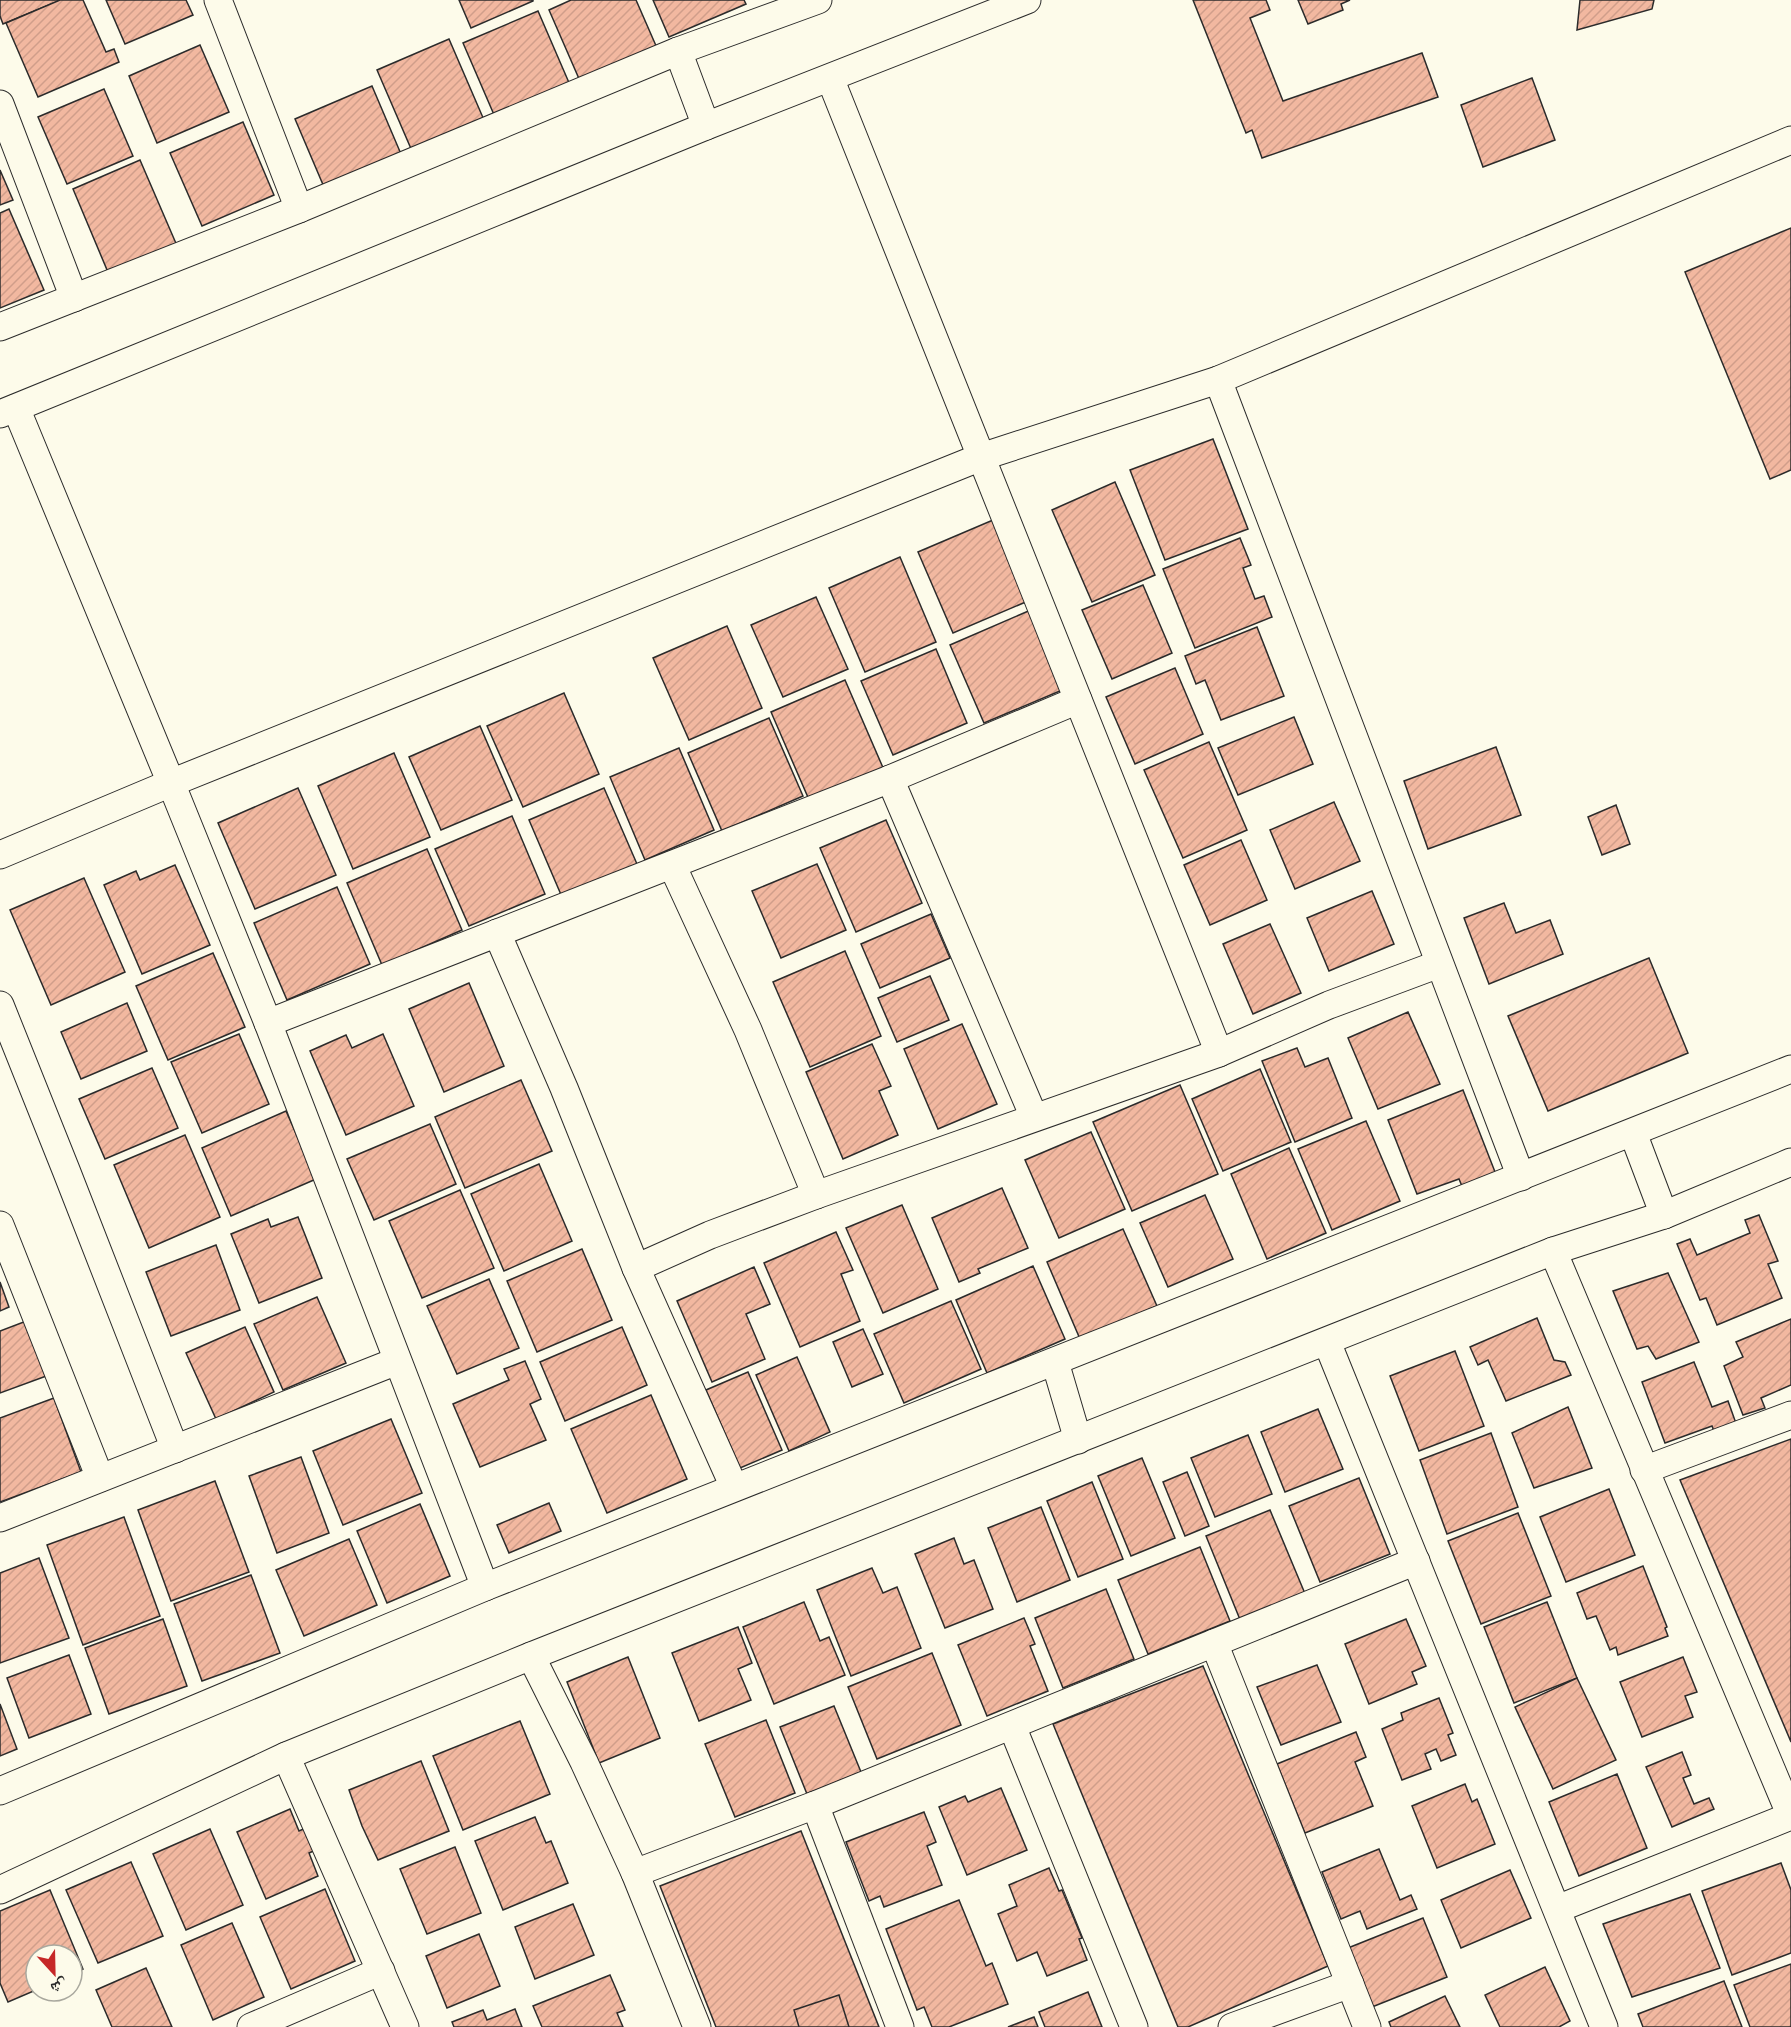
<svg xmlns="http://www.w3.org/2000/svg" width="1791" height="2027" viewBox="0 0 1791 2027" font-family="Lora,'Noto Naskh Arabic',serif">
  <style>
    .building { fill: url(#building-hatch); stroke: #2b2b2b; stroke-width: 1.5 }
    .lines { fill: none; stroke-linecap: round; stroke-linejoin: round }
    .minor-casing { stroke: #2b2b2b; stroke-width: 29 }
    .minor { stroke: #fdfbea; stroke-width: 27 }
  </style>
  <defs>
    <pattern id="building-hatch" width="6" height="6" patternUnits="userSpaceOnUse" patternTransform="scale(1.5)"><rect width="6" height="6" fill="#f2b8a0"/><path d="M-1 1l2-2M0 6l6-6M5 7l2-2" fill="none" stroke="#d09e8a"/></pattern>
  </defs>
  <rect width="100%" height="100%" fill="#fdfbea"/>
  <g class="building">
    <polygon points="0,0 61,0 3,24 0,16"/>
    <polygon points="60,0 83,0 106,52 114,49 119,62 38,97 6,23"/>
    <polygon points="106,0 186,0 193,15 125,44"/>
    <polygon points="459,0 533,0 533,1 471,28"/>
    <polygon points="571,0 636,0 657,48 580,81 549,10"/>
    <polygon points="653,0 744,0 746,4 669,37"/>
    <polygon points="1193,0 1266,0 1270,10 1250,18 1283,101 1422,53 1438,97 1262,158 1252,130 1246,133"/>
    <polygon points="1298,0 1350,0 1341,4 1343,10 1308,24"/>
    <polygon points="1580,0 1654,0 1652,9 1577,30"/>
    <polygon points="538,11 570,85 495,117 463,43"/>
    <polygon points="449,39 484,120 412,151 377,70"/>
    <polygon points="200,45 229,112 157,143 129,76"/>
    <polygon points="1532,78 1555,140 1483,167 1461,105"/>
    <polygon points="372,86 401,154 324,187 295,119"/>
    <polygon points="104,89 133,156 67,184 38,117"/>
    <polygon points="243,122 274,195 202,226 170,153"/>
    <polygon points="140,160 178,248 110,277 73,189"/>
    <polygon points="0,170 13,200 0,205"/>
    <polygon points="9,209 44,290 0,308 0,213"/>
    <polygon points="1791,228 1791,470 1770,479 1685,272"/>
    <polygon points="1213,439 1248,529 1165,560 1130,470"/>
    <polygon points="1115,482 1155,575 1092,602 1052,510"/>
    <polygon points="993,520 1028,601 953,633 918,552"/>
    <polygon points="1240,538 1251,565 1243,568 1255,599 1264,596 1272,617 1195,648 1163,569"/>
    <polygon points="900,557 936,642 865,672 829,588"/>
    <polygon points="1143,585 1172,653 1112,679 1082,610"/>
    <polygon points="816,597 848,669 783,697 751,625"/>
    <polygon points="1033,609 1067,688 984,723 950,645"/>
    <polygon points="727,626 762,708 689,740 653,658"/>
    <polygon points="1257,627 1284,696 1221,720 1205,680 1196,684 1185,656"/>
    <polygon points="936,649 967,723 893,755 861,681"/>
    <polygon points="1175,668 1203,734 1135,764 1106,697"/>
    <polygon points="845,680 884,770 810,802 771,712"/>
    <polygon points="564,693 599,774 523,807 487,726"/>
    <polygon points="1294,717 1313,764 1238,795 1218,748"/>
    <polygon points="769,718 803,796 722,831 688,753"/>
    <polygon points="480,726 512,800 441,830 409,757"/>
    <polygon points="1209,742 1247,830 1183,858 1144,770"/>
    <polygon points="1496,747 1521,815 1428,849 1404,781"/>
    <polygon points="679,748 714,830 645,860 610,777"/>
    <polygon points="394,753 430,837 353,869 318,786"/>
    <polygon points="298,788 336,875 255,909 218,823"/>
    <polygon points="604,788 637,864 562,897 529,820"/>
    <polygon points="1334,802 1360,861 1295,889 1270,830"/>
    <polygon points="1616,805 1630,844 1602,855 1588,817"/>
    <polygon points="512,816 545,894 469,926 435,849"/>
    <polygon points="886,820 922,903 856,932 820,848"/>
    <polygon points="1241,840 1267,900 1210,925 1184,865"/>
    <polygon points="427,849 462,930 382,965 347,883"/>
    <polygon points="817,864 846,930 781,958 752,891"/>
    <polygon points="175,865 210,945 142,974 104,885 136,871 140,880"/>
    <polygon points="84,878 125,972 51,1005 10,910"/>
    <polygon points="337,887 370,964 287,1000 254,923"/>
    <polygon points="1372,891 1394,944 1329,971 1307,918"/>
    <polygon points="1504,903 1516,933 1550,920 1563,954 1489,984 1464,918"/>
    <polygon points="931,914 950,958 880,988 861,944"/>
    <polygon points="1270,924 1301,993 1253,1014 1223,944"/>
    <polygon points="845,951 881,1036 810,1067 773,982"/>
    <polygon points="213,953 245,1027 168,1060 136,986"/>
    <polygon points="1649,958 1688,1053 1548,1111 1508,1016"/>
    <polygon points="930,976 949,1020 897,1042 878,998"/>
    <polygon points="469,983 504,1066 444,1092 409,1009"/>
    <polygon points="127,1003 147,1051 81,1079 61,1032"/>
    <polygon points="1408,1012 1440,1084 1378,1109 1348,1038"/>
    <polygon points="962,1024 997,1104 938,1129 904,1049"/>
    <polygon points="239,1034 269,1104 202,1133 171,1062"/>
    <polygon points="383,1034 414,1106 346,1135 310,1051 346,1035 352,1048"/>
    <polygon points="872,1044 891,1086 879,1091 898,1135 843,1159 806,1072"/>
    <polygon points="1297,1048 1305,1067 1328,1058 1352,1118 1295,1142 1262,1061"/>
    <polygon points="152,1068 178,1128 105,1159 79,1099"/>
    <polygon points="1260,1069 1291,1142 1223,1171 1192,1099"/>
    <polygon points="521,1080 552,1151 465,1188 435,1117"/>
    <polygon points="1180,1085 1218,1174 1132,1211 1093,1122"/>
    <polygon points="1463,1090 1497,1177 1464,1191 1459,1179 1417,1194 1388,1120"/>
    <polygon points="286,1111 316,1179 231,1216 202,1148"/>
    <polygon points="1366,1121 1400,1201 1332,1230 1298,1149"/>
    <polygon points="430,1124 456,1184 374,1220 347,1159"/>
    <polygon points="1091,1132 1125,1209 1059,1238 1025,1160"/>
    <polygon points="185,1135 220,1217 149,1248 114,1165"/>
    <polygon points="1289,1148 1326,1233 1267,1259 1231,1174"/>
    <polygon points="539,1164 572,1241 504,1271 471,1194"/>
    <polygon points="1002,1188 1028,1248 978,1269 980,1273 959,1282 932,1218"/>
    <polygon points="460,1190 494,1268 422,1298 389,1221"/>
    <polygon points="1205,1195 1233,1259 1168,1287 1140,1223"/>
    <polygon points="902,1205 938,1289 883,1313 846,1228"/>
    <polygon points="1759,1215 1778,1261 1768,1264 1782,1298 1717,1325 1706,1298 1700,1300 1677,1244 1690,1239 1697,1255 1750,1233 1745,1220"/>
    <polygon points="298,1217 322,1278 259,1303 231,1234 268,1219 271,1227"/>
    <polygon points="1123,1229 1157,1306 1080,1339 1047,1262"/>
    <polygon points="836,1232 853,1270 841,1274 860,1321 800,1347 764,1263"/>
    <polygon points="216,1245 240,1310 171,1336 146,1272"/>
    <polygon points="582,1249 612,1320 537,1352 507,1281"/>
    <polygon points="1033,1266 1065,1339 987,1373 956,1300"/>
    <polygon points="754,1267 770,1304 746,1314 765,1359 712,1382 677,1301"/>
    <polygon points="1668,1273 1699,1342 1656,1359 1648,1346 1637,1349 1613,1291"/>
    <polygon points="489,1279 519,1348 457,1374 427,1306"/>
    <polygon points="0,1282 9,1307 0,1311"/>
    <polygon points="317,1297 346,1363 283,1390 254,1324"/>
    <polygon points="951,1301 981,1369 904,1403 874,1334"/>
    <polygon points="1537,1318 1554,1360 1565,1362 1571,1375 1506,1401 1488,1360 1478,1365 1470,1347"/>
    <polygon points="1791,1319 1791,1385 1761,1398 1765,1408 1743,1415 1724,1366 1743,1357 1736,1342"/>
    <polygon points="29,1320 49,1375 0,1393 0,1331"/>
    <polygon points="245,1327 274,1392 216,1419 186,1353"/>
    <polygon points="622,1327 647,1385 565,1421 540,1362"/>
    <polygon points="863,1329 883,1374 852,1387 833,1342"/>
    <polygon points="1455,1351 1484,1426 1419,1451 1390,1376"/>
    <polygon points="797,1357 830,1432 789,1451 756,1375"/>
    <polygon points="525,1361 541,1399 530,1404 546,1440 480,1467 453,1404 509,1380 504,1369"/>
    <polygon points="1694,1362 1712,1407 1728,1401 1738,1429 1716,1437 1712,1426 1665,1443 1642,1382"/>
    <polygon points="748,1372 782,1450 740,1468 706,1390"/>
    <polygon points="651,1395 687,1479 607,1513 571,1429"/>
    <polygon points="54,1398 81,1472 0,1502 0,1418"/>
    <polygon points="1568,1407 1592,1468 1534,1488 1512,1433"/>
    <polygon points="1318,1409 1343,1469 1285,1492 1261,1432"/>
    <polygon points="391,1419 422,1493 343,1525 313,1451"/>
    <polygon points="1491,1433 1518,1507 1447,1534 1420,1460"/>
    <polygon points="1248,1435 1272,1494 1215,1517 1191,1458"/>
    <polygon points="1791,1439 1791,1742 1680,1480"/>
    <polygon points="301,1457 329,1533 277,1553 249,1476"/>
    <polygon points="1142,1458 1175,1538 1131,1556 1098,1476"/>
    <polygon points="1187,1472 1209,1526 1185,1536 1163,1482"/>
    <polygon points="1359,1478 1390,1554 1320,1582 1289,1506"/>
    <polygon points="215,1481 249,1572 171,1601 138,1510"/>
    <polygon points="1092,1482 1123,1559 1078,1577 1047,1501"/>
    <polygon points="1609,1489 1635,1555 1566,1582 1540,1517"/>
    <polygon points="549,1503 561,1531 509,1553 497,1525"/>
    <polygon points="420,1504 450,1576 387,1603 357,1531"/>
    <polygon points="1041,1507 1070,1580 1017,1602 988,1528"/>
    <polygon points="1270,1510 1306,1596 1241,1622 1206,1536"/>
    <polygon points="1518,1513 1551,1596 1481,1624 1448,1541"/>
    <polygon points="124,1517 160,1616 83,1645 47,1545"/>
    <polygon points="954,1538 964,1564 974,1560 993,1609 945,1628 915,1554"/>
    <polygon points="349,1539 377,1605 304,1636 276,1570"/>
    <polygon points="1200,1547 1230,1621 1148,1654 1118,1580"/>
    <polygon points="39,1558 69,1638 0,1663 0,1573"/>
    <polygon points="1643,1566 1667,1627 1665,1628 1668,1636 1618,1655 1616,1647 1610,1650 1596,1616 1587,1619 1577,1593"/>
    <polygon points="872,1568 883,1593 897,1587 921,1648 851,1676 817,1590"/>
    <polygon points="251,1575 280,1653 202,1681 174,1604"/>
    <polygon points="1106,1589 1134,1659 1063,1688 1035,1618"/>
    <polygon points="804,1602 820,1641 829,1637 845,1675 774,1704 743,1627"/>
    <polygon points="1547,1602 1577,1678 1514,1703 1484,1627"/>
    <polygon points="1024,1618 1035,1644 1030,1646 1048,1691 987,1716 958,1645"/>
    <polygon points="163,1619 187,1686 109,1714 85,1648"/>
    <polygon points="1406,1619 1426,1666 1412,1672 1417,1684 1369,1704 1345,1644"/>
    <polygon points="738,1627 752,1663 738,1669 751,1700 699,1721 672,1653"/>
    <polygon points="932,1653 961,1725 877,1759 848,1687"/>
    <polygon points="69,1655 91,1714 29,1738 7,1678"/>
    <polygon points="628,1657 660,1738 599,1763 567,1682"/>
    <polygon points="1683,1657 1697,1692 1685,1696 1693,1717 1642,1737 1620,1682"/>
    <polygon points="1317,1665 1341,1722 1281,1745 1257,1687"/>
    <polygon points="1203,1666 1328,1966 1188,2027 1178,2027 1053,1724"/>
    <polygon points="1577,1678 1616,1760 1553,1789 1515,1707"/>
    <polygon points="1439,1698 1453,1733 1448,1735 1456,1755 1441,1761 1436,1749 1425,1754 1431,1769 1402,1780 1382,1729 1403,1720 1401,1713"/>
    <polygon points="0,1704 17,1749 0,1756"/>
    <polygon points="834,1706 861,1772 807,1794 780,1727"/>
    <polygon points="766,1720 795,1793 735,1817 705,1744"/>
    <polygon points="520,1721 550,1794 463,1830 433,1756"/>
    <polygon points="1356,1732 1366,1757 1355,1762 1373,1806 1305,1833 1277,1764"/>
    <polygon points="1682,1752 1691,1775 1683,1778 1694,1804 1709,1798 1714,1809 1672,1827 1646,1767"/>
    <polygon points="421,1761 449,1831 378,1860 362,1826 349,1790"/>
    <polygon points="1617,1774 1647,1848 1579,1876 1549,1802"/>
    <polygon points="1465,1784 1472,1802 1477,1799 1495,1844 1437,1868 1412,1806"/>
    <polygon points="1001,1788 1027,1850 967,1875 939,1807 965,1796 968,1802"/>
    <polygon points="290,1809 299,1831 308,1827 318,1849 309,1853 318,1876 266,1899 237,1832"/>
    <polygon points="924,1812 936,1842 927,1846 942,1885 884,1907 880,1896 869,1901 846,1842"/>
    <polygon points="535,1817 546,1843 551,1841 568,1883 503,1910 475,1841"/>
    <polygon points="210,1829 243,1905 186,1930 153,1854"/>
    <polygon points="801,1831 879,2027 716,2027 660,1886"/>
    <polygon points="455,1847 481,1913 427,1934 400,1869"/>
    <polygon points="1379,1849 1400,1900 1411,1895 1417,1909 1367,1929 1360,1911 1341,1919 1322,1872"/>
    <polygon points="131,1862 163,1936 98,1963 66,1890"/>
    <polygon points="1781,1863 1791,1890 1791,1953 1732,1975 1702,1891"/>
    <polygon points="1049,1868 1059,1891 1062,1890 1082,1938 1079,1939 1087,1960 1047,1976 1037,1952 1017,1961 998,1914 1017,1906 1009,1885"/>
    <polygon points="1510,1870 1531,1918 1461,1948 1441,1900"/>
    <polygon points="325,1889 355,1961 291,1989 260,1917"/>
    <polygon points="50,1890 83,1969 72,1974 72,1955 36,1955 36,1990 8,2002 0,1983 0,1911"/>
    <polygon points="1690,1894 1720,1968 1632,1997 1603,1924"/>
    <polygon points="959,1900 986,1966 992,1963 1008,2004 949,2027 932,2027 924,2007 917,2010 886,1929"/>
    <polygon points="573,1904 594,1955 535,1979 515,1927"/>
    <polygon points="1423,1918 1447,1977 1372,2007 1348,1948"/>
    <polygon points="232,1923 264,1997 213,2020 181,1945"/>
    <polygon points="479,1934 500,1986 447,2008 426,1956"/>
    <polygon points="1791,1964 1791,2027 1750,2027 1734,1985"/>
    <polygon points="1545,1967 1570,2021 1559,2027 1500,2027 1485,1995"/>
    <polygon points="146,1968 172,2027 112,2027 96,1990"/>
    <polygon points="610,1975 625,2010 617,2013 623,2027 542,2027 533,2006"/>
    <polygon points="1724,1981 1742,2027 1643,2027 1638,2014"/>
    <polygon points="1088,1992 1102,2027 1045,2027 1039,2012"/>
    <polygon points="839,1995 849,2027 799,2027 794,2010"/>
    <polygon points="1445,1996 1460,2027 1391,2027 1389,2022"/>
    <polygon points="515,2009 522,2027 454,2027 452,2022 483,2010 487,2020"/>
    <polygon points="1034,2017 1038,2027 1008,2027"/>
  </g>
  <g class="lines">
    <defs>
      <g id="minor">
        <polyline points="218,0 299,209"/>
        <polyline points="678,51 706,126"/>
        <polyline points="830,78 1219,1053"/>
        <polyline points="0,104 74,298"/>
        <polyline points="0,327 299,209 678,51 818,0"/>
        <polyline points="1218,380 1521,1177"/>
        <polyline points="16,408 171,783 268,1023 485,1587"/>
        <polyline points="0,414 706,126 1027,0"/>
        <polyline points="890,779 1034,1117"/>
        <polyline points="0,855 171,783 981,457 1218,380 1791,140"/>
        <polyline points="672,865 748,1030 816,1195"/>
        <polyline points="497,933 564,1088 636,1268 734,1487"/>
        <polyline points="0,1005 66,1170 175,1449"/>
        <polyline points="268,1023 890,779 1078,700"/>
        <polyline points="1633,1133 1664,1215"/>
        <polyline points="0,1225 100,1478"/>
        <polyline points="1553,1251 1791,1816"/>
        <polyline points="636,1268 710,1235 816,1195 1219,1053 1329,1005 1439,964"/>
        <polyline points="1327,1342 1604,2027"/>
        <polyline points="1055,1362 1078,1440"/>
        <polyline points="1644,1470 1791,1415"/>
        <polyline points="0,1518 397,1361"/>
        <polyline points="1214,1643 1367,2027"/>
        <polyline points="531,1656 584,1762 635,1873 697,2027"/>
        <polyline points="1012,1726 1134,2027"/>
        <polyline points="286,1756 405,2027"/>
        <polyline points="0,1791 485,1587 1791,1069"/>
        <polyline points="815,1805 900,2027"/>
        <polyline points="635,1873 815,1805 1416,1561"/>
        <polyline points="0,1890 286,1756 531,1656 1553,1251 1664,1215 1791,1162"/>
        <polyline points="1557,1909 1791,1816"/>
        <polyline points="251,2027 381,1971"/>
        <polyline points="1232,2027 1350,1984"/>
      </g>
    </defs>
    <use href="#minor" class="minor-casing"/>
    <use href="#minor" class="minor"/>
  </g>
  <g transform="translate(54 1973) rotate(158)"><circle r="28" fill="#fdfbea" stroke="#a9a89e" stroke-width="1.5"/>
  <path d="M0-4.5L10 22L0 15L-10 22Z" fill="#c62828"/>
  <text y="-9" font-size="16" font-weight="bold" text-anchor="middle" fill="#2b2b2b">ش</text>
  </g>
</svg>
